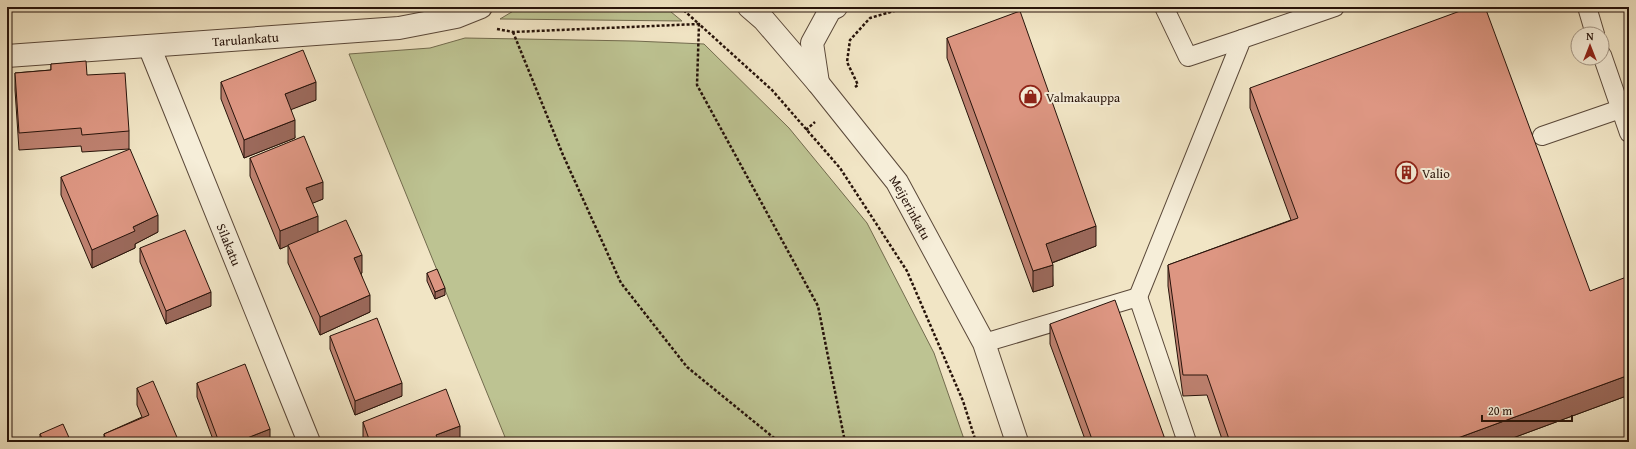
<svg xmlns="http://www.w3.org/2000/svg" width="1636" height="449" viewBox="0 0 1636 449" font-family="'Gentium Book Plus',serif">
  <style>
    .green { fill: #bdc392; stroke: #726b4e }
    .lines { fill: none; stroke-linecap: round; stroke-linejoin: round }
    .service-casing { stroke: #5a4839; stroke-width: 20 }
    .minor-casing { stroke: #5a4839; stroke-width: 24 }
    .tertiary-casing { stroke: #5a4839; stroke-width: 24 }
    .path { stroke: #27130a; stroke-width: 2.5; stroke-dasharray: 3 2; stroke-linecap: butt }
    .service { stroke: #f6eed9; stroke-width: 18 }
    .minor { stroke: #f6eed9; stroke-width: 22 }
    .tertiary { stroke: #f6eed9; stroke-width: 22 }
    .wall { fill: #be8170; stroke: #27130a }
    .shaded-wall { fill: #9b695b; stroke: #27130a }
    .building { fill: #dd9682; stroke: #27130a }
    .labels { text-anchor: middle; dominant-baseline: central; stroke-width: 4; stroke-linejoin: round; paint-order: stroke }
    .street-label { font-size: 13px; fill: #27130a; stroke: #f6eed9 }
    .poi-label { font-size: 13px; fill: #27130a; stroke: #f6eed9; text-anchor: start }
  </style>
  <rect width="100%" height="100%" fill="#f1e5c5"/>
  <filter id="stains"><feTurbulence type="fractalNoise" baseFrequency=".005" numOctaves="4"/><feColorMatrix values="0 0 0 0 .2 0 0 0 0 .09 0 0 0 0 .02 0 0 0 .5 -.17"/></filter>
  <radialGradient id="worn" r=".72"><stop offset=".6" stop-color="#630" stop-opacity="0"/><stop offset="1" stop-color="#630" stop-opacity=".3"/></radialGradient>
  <g class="green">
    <polygon points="520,7 665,7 682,21 500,19"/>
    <polygon points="465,38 634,41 704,44 789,128 867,223 934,353 965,442 507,442 349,54 430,48"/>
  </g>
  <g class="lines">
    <defs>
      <g id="service">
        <polyline points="1164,7 1188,57 1242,39"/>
        <polyline points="1587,7 1595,34"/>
        <polyline points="1602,55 1629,133"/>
        <polyline points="1542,136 1629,106"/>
        <polyline points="1138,297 1242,39 1335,7"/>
        <polyline points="984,343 1138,297 1187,442"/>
      </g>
      <g id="minor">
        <path id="s1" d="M149 46 309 442"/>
        <path id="s2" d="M7 56 399 28 456 17 481 7"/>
        <polyline points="818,83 812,43 830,10 836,7"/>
      </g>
      <g id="tertiary">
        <path id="s3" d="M749 7 764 20 818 83 897 182 984 343 1017 442"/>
      </g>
    </defs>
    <use href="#service" class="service-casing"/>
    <use href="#minor" class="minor-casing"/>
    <use href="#tertiary" class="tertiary-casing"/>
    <g class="path">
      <polyline points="680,7 699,24 697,85 818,306 845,442"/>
      <polyline points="497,29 513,32 699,24 772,90 840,168 907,271 963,401 976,442"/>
      <polyline points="513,32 563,155 621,283 687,367 779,442"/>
      <polyline points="855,87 858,85 847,62 850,40 870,18 901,9 932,7"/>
      <polyline points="806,130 815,122"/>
    </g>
    <use href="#service" class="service"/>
    <use href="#minor" class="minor"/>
    <use href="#tertiary" class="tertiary"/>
  </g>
  <g class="wall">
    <polygon points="947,38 1096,246 1052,263 1053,286 1033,292 947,58"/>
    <polygon points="51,64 87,75 129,131 129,149 82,152 81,146 19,150 15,90 15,73 51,70"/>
    <polygon points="221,82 316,100 291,109 295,138 244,158 221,99"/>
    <polygon points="1250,88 1590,291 1629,395 1502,442 1223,442 1207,395 1183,396 1168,286 1168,265 1291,220 1250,108"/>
    <polygon points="250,158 323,199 312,203 318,232 362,273 361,273 370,312 320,335 288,263 288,245 280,249 250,176"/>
    <polygon points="61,177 158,232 135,244 135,248 92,268 61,195"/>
    <polygon points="140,248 211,306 166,324 140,262"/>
    <polygon points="427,273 445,295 435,299 427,281"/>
    <polygon points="1050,324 1166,442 1086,442 1050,344"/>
    <polygon points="330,336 402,396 355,415 330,349"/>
    <polygon points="197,383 270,442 214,442 197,397"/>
    <polygon points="137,388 179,442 104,442 104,434 142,417 137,405"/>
    <polygon points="363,422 460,442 364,442 363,440"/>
    <polygon points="40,434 71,442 40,442"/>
  </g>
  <g class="shaded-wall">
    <polygon points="316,82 316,100 285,112 285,94"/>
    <polygon points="295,120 295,138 244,158 244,140"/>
    <polygon points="323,182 323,199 306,206 306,188"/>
    <polygon points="158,215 158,232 135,244 135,248 92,268 92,250 133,227"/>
    <polygon points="318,216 318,233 280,249 280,231"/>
    <polygon points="1096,226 1096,246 1046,265 1046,244"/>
    <polygon points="362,255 362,273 354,276 354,258"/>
    <polygon points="1053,265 1053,286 1033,292 1033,271"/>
    <polygon points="445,288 445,295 435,299 435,292"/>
    <polygon points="211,292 211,306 166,324 166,311"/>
    <polygon points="370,295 370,312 320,335 320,317"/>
    <polygon points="1629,375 1629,395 1502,442 1447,442"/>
    <polygon points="402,383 402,396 355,415 355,401"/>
    <polygon points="460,426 460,442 436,442 436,435"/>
    <polygon points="270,429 270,442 237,442"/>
    <polygon points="396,439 396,442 387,442"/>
  </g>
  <g class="building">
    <polygon points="1471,7 1485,7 1590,291 1629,276 1629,375 1447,442 1230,442 1207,375 1183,375 1168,265 1298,218 1250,88"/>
    <polygon points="1020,11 1096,226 1046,244 1053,265 1033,271 947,38"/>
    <polygon points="303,50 316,82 285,94 295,120 244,140 221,82"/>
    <polygon points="86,61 87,75 125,73 129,131 82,135 81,128 19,133 15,73 51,70 51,64"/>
    <polygon points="304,136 323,182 306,188 318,216 280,231 250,158"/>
    <polygon points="130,149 158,215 133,227 135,231 92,250 61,177"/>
    <polygon points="346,220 362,255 354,258 370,295 320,317 288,245"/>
    <polygon points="185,230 211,292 166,311 140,248"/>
    <polygon points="437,269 445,288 435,292 427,273"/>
    <polygon points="1115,300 1166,442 1093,442 1050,324"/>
    <polygon points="377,318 402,383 355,401 330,336"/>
    <polygon points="245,364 270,429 237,442 219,442 197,383"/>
    <polygon points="153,381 179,442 107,442 104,434 149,415 137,388"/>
    <polygon points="446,389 460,426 436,435 439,442 397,442 396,439 387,442 370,442 363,422"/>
    <polygon points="63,424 71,442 44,442 40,434"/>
  </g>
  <defs>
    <symbol id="shop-ring" viewBox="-11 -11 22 22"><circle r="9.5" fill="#f6eed9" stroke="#8f2418" stroke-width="1.5"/><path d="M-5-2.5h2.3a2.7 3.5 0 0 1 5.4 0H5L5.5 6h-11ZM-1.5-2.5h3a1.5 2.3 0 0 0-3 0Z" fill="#8f2418"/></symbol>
    <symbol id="building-ring" viewBox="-11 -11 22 22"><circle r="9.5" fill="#f6eed9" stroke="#8f2418" stroke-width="1.5"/><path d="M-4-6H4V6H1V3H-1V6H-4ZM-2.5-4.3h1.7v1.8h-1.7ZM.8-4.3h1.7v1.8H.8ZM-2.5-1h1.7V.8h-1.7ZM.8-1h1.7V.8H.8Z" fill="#8f2418"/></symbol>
  </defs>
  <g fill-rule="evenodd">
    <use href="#shop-ring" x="1018" y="84" width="25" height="25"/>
    <use href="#building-ring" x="1394" y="160" width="25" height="25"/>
  </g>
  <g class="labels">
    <g class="street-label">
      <text stroke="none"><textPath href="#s2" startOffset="239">Tarulankatu</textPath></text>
      <text stroke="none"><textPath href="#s3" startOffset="258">Meijerinkatu</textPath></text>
      <text stroke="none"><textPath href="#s1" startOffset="214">Silakatu</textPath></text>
    </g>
    <g class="poi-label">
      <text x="1046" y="97">Valmakauppa</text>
      <text x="1422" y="173">Valio</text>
    </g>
  </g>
  <rect width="1636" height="449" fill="none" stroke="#f1e5c5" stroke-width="24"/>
  <rect x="8" y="8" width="1620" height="433" fill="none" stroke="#27130a" stroke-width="2"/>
  <rect x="12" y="12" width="1612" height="425" fill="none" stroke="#27130a"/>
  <g transform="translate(1590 46)"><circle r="19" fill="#f6eed9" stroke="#a39686"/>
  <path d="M0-3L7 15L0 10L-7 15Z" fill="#8f2418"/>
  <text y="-6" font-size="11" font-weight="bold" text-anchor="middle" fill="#27130a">N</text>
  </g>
  <path d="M1482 415v6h90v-6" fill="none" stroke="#27130a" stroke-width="2"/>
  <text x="1488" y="415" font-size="12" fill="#27130a" stroke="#f6eed9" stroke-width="3" paint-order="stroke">20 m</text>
  <rect width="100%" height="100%" filter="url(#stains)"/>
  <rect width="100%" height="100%" fill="url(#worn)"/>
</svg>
